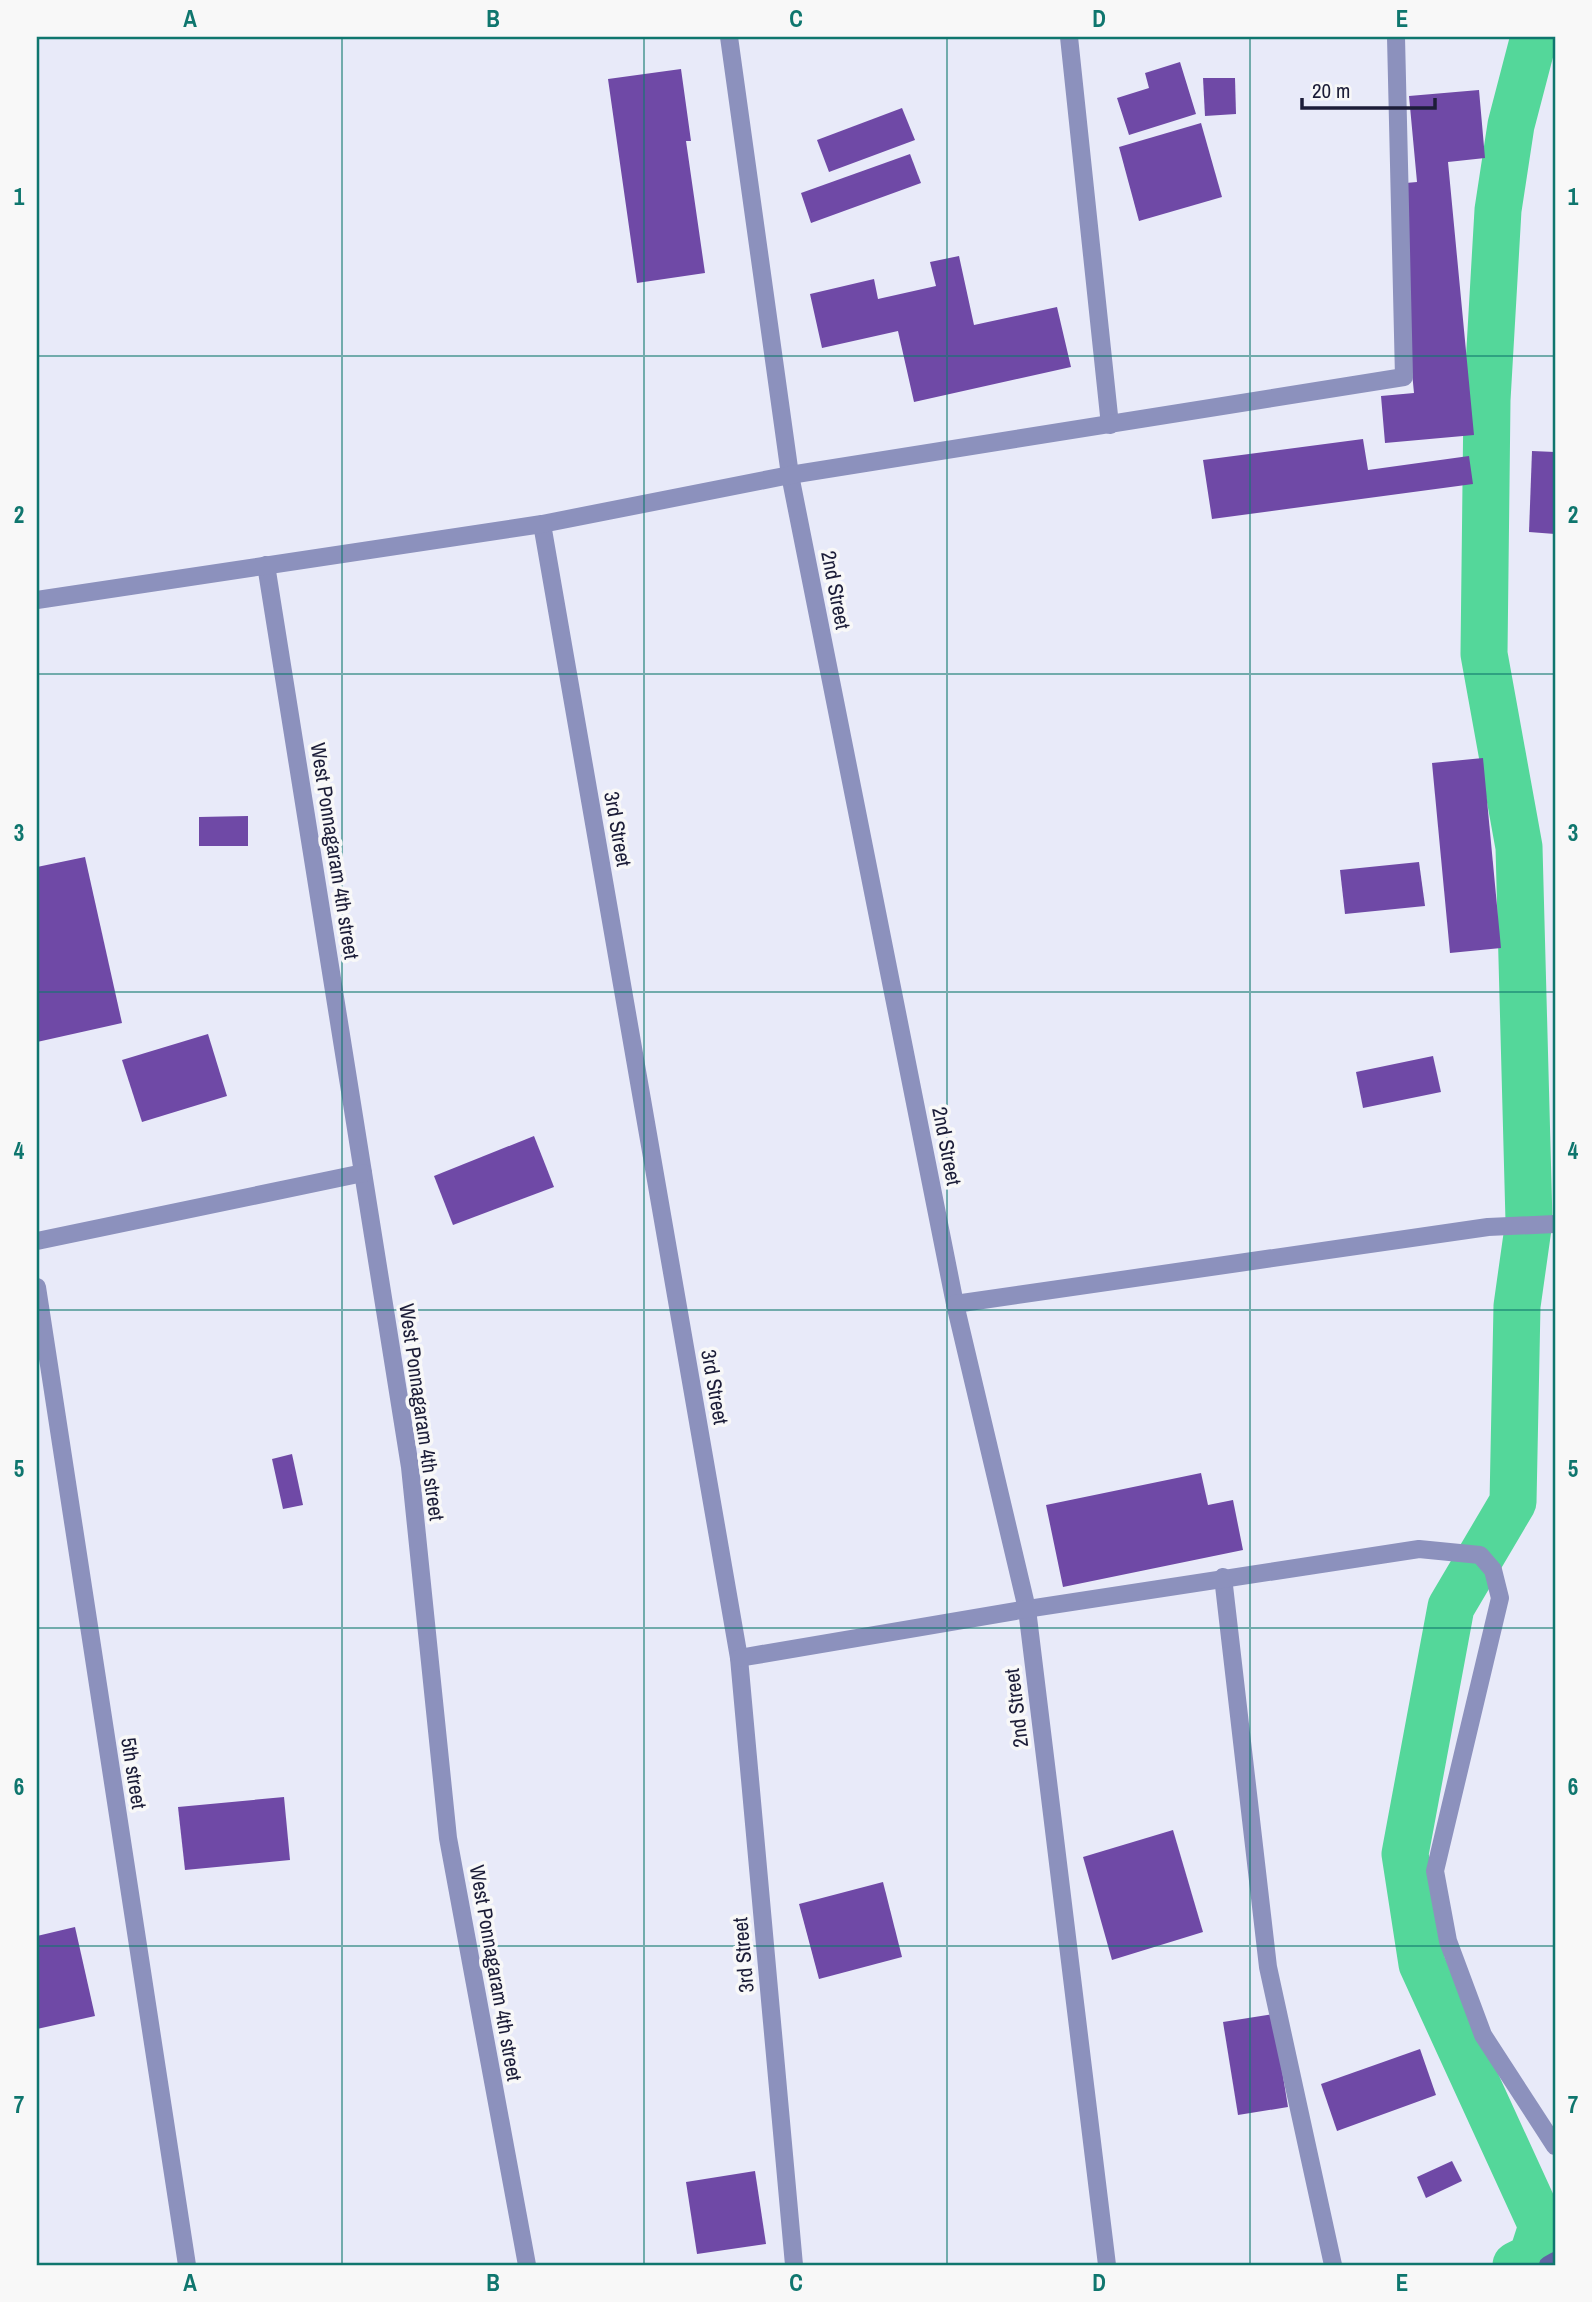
<svg xmlns="http://www.w3.org/2000/svg" width="1592" height="2302" viewBox="0 0 1592 2302" font-family="'Archivo Narrow',sans-serif">
  <style>
    .lines { fill: none; stroke-linecap: round; stroke-linejoin: round }
    .canal { stroke: #54d79a; stroke-width: 47 }
    .building { fill: #6f49a6 }
    .street { stroke: #8c91bd; stroke-width: 18 }
    .secondary { stroke: #6164a4; stroke-width: 18 }
    .grid { fill: none; stroke: #0f766e; stroke-width: 2; stroke-opacity: 0.55 }
    .labels { text-anchor: middle; dominant-baseline: central; stroke-width: 7; stroke-linejoin: round; paint-order: stroke }
    .street-label { font-size: 21px; fill: #1c1d38; stroke: #f8f8f8 }
    .neatline { fill: none; stroke: #0f766e; stroke-width: 2.5 }
    .grid-label { font-size: 23px; text-anchor: middle; font-weight: bold; fill: #0f766e }
  </style>
  <rect width="100%" height="100%" fill="#e8eaf9"/>
  <g class="lines">
    <polyline class="canal" points="1516,2265 1532,2257 1542,2226 1422,1964 1405,1854 1451,1607 1513,1502 1517,1306 1529,1221 1519,847 1484,654 1487,400 1498,210 1511,125 1534,37"/>
  </g>
  <g class="building">
    <polygon points="1180,62 1196,114 1129,135 1117,98 1149,88 1145,73"/>
    <polygon points="681,69 691,141 686,141 705,273 637,283 608,79"/>
    <polygon points="1203,78 1235,78 1236,114 1205,116"/>
    <polygon points="1479,90 1485,158 1448,162 1474,435 1385,443 1381,396 1414,393 1394,184 1417,182 1409,96"/>
    <polygon points="902,108 915,140 829,172 817,140"/>
    <polygon points="1201,123 1222,197 1139,221 1119,147"/>
    <polygon points="910,154 921,183 811,223 801,193"/>
    <polygon points="959,256 974,325 1057,307 1071,367 914,402 898,331 822,348 810,294 874,279 878,299 936,286 930,262"/>
    <polygon points="1363,439 1368,470 1469,456 1473,484 1212,519 1203,460"/>
    <polygon points="1532,451 1555,452 1555,534 1529,532"/>
    <polygon points="1483,758 1501,948 1450,953 1432,763"/>
    <polygon points="248,816 248,846 199,846 199,817"/>
    <polygon points="85,857 122,1023 37,1042 37,867"/>
    <polygon points="1419,862 1425,906 1345,914 1340,870"/>
    <polygon points="208,1034 227,1096 142,1122 122,1060"/>
    <polygon points="1433,1056 1441,1092 1363,1108 1356,1072"/>
    <polygon points="534,1136 554,1187 453,1225 434,1176"/>
    <polygon points="292,1454 303,1505 283,1509 272,1459"/>
    <polygon points="1201,1473 1208,1505 1233,1500 1243,1550 1063,1587 1046,1505"/>
    <polygon points="284,1797 290,1860 185,1870 178,1807"/>
    <polygon points="1173,1830 1203,1932 1112,1960 1083,1857"/>
    <polygon points="883,1882 902,1957 819,1979 799,1904"/>
    <polygon points="75,1927 95,2016 37,2029 37,1936"/>
    <polygon points="1273,2014 1288,2107 1238,2115 1223,2022"/>
    <polygon points="1420,2049 1436,2095 1337,2131 1321,2084"/>
    <polygon points="1452,2161 1462,2181 1426,2198 1417,2177"/>
    <polygon points="755,2171 766,2244 697,2254 686,2182"/>
  </g>
  <g class="lines">
    <g class="street">
      <polyline points="729,37 790,475 955,1304 1027,1609 1107,2265"/>
      <polyline points="1069,37 1110,425"/>
      <polyline points="542,524 739,1658 794,2265"/>
      <polyline points="266,565 410,1467 448,1838 527,2265"/>
      <polyline points="37,600 542,524 790,475 1404,377 1396,37"/>
      <polyline points="37,1241 363,1173"/>
      <polyline points="37,1287 187,2265"/>
      <polyline points="955,1304 1488,1227 1555,1224"/>
      <polyline points="1223,1577 1268,1967 1333,2265"/>
      <polyline points="739,1658 1027,1609 1419,1549 1480,1555 1493,1570 1500,1598 1435,1871 1448,1941 1483,2035 1555,2146"/>
    </g>
    <polyline class="secondary" points="1548,2265 1555,2261"/>
  </g>
  <path class="grid" d="M342 37V2265M644 37V2265M947 37V2265M1250 37V2265M37 356H1555M37 674H1555M37 992H1555M37 1310H1555M37 1628H1555M37 1946H1555"/>
  <g class="labels">
    <g class="street-label">
      <text transform="translate(836 590) rotate(79)">2nd Street</text>
      <text transform="translate(618 829) rotate(80)">3rd Street</text>
      <text transform="translate(335 851) rotate(81)">West Ponnagaram 4th street</text>
      <text transform="translate(947 1146) rotate(79)">2nd Street</text>
      <text transform="translate(715 1387) rotate(80)">3rd Street</text>
      <text transform="translate(422 1412) rotate(82)">West Ponnagaram 4th street</text>
      <text transform="translate(1016 1708) rotate(-97)">2nd Street</text>
      <text transform="translate(134 1773) rotate(81)">5th street</text>
      <text transform="translate(743 1955) rotate(-95)">3rd Street</text>
      <text transform="translate(496 1973) rotate(80)">West Ponnagaram 4th street</text>
    </g>
  </g>
  <rect width="1592" height="2302" fill="none" stroke="#f8f8f8" stroke-width="77"/>
  <path d="M1302 98v10h133v-10" fill="none" stroke="#1c1d38" stroke-width="3.5"/>
  <text x="1312" y="98" font-size="21" fill="#1c1d38" stroke="#f8f8f8" stroke-width="5" paint-order="stroke">20 m</text>
  <rect x="38" y="38" width="1516" height="2226" class="neatline"/>
  <g class="grid-label">
    <text x="190" y="27">A</text>
    <text x="493" y="27">B</text>
    <text x="796" y="27">C</text>
    <text x="1099" y="27">D</text>
    <text x="1402" y="27">E</text>
    <text x="19" y="205">1</text>
    <text x="1573" y="205">1</text>
    <text x="19" y="523">2</text>
    <text x="1573" y="523">2</text>
    <text x="19" y="841">3</text>
    <text x="1573" y="841">3</text>
    <text x="19" y="1159">4</text>
    <text x="1573" y="1159">4</text>
    <text x="19" y="1477">5</text>
    <text x="1573" y="1477">5</text>
    <text x="19" y="1795">6</text>
    <text x="1573" y="1795">6</text>
    <text x="19" y="2113">7</text>
    <text x="1573" y="2113">7</text>
    <text x="190" y="2291">A</text>
    <text x="493" y="2291">B</text>
    <text x="796" y="2291">C</text>
    <text x="1099" y="2291">D</text>
    <text x="1402" y="2291">E</text>
  </g>
</svg>
